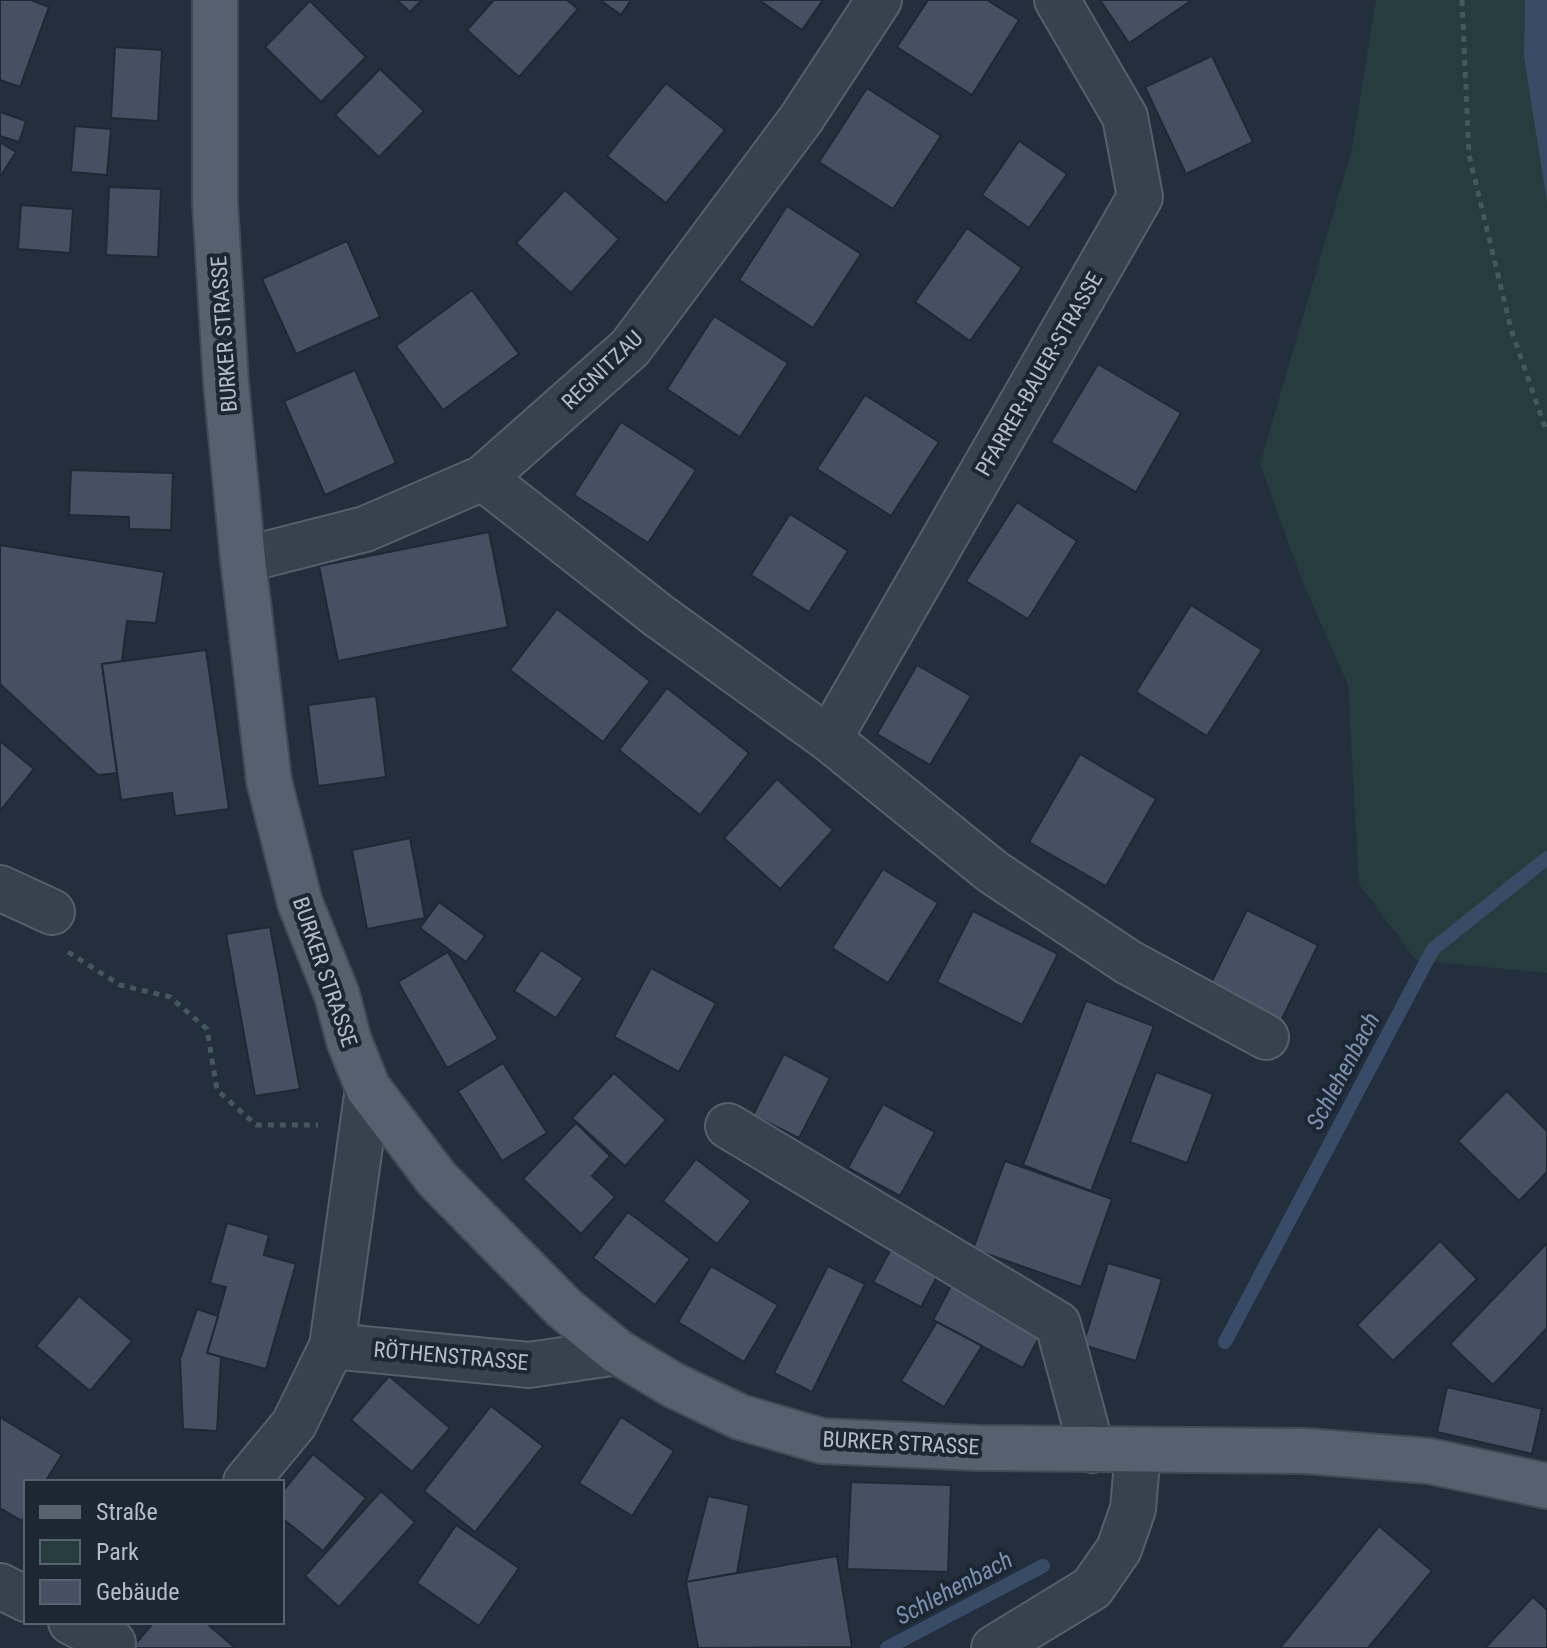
<svg xmlns="http://www.w3.org/2000/svg" width="1547" height="1648" viewBox="0 0 1547 1648" font-family="'Roboto Condensed',sans-serif">
  <style>
    .green { fill: #263c3f }
    .water { fill: #394c67 }
    .lines { fill: none; stroke-linecap: round; stroke-linejoin: round }
    .stream { stroke: #394c67; stroke-width: 14 }
    .building { fill: #455162; stroke: #1f2835; stroke-width: 2 }
    .minor-casing { stroke: #565f6c; stroke-width: 48 }
    .major-casing { stroke: #414a57; stroke-width: 48 }
    .path { stroke: #44595c; stroke-width: 5; stroke-dasharray: 6 6; stroke-linecap: butt }
    .minor { stroke: #38414e; stroke-width: 44 }
    .major { stroke: #56606e; stroke-width: 44 }
    .labels { text-anchor: middle; dominant-baseline: central; stroke-width: 8; stroke-linejoin: round; paint-order: stroke }
    .street-label { font-size: 22px; fill: #b4bcc9; stroke: #1d2633 }
    .water-label { font-size: 24px; font-style: italic; fill: #7c92b1; stroke: #1d2633 }
  </style>
  <rect width="100%" height="100%" fill="#242f3e"/>
  <polygon class="green" points="1376,0 1547,0 1547,973 1416,960 1359,884 1348,685 1301,578 1260,464 1352,149"/>
  <polygon class="water" points="1525,0 1547,0 1547,202 1524,57"/>
  <g class="lines">
    <g class="stream">
      <polyline points="1225,1342 1433,949 1547,858"/>
      <polyline points="887,1648 1043,1566"/>
    </g>
  </g>
  <g class="building">
    <polygon points="0,0 31,0 49,7 20,87 0,80"/>
    <polygon points="397,0 422,0 410,12"/>
    <polygon points="494,0 567,0 578,9 519,77 467,30"/>
    <polygon points="600,0 631,0 621,15"/>
    <polygon points="759,0 823,0 802,30"/>
    <polygon points="928,0 987,0 1019,20 972,95 897,47"/>
    <polygon points="1100,0 1192,0 1129,43"/>
    <polygon points="310,1 366,57 321,102 265,47"/>
    <polygon points="115,47 162,50 158,121 111,118"/>
    <polygon points="1212,56 1253,142 1186,174 1145,87"/>
    <polygon points="380,69 424,111 379,157 335,115"/>
    <polygon points="666,83 725,130 666,203 607,156"/>
    <polygon points="867,88 941,136 893,209 819,162"/>
    <polygon points="0,112 26,121 19,142 0,136"/>
    <polygon points="75,126 111,129 107,175 71,172"/>
    <polygon points="1019,141 1067,174 1029,228 982,195"/>
    <polygon points="0,142 16,152 0,177"/>
    <polygon points="109,187 161,189 158,257 106,255"/>
    <polygon points="565,190 619,239 571,293 516,243"/>
    <polygon points="21,205 73,209 70,253 18,249"/>
    <polygon points="787,206 861,254 813,328 739,280"/>
    <polygon points="967,228 1022,268 970,341 915,302"/>
    <polygon points="347,241 380,317 296,354 262,279"/>
    <polygon points="472,290 519,354 443,410 396,346"/>
    <polygon points="714,316 788,363 740,437 667,389"/>
    <polygon points="1098,364 1181,413 1136,492 1051,442"/>
    <polygon points="355,370 396,463 325,495 284,401"/>
    <polygon points="865,395 939,442 891,516 817,469"/>
    <polygon points="621,422 696,470 648,543 574,495"/>
    <polygon points="71,470 173,473 171,530 129,529 129,517 69,515"/>
    <polygon points="1017,502 1077,541 1028,619 966,581"/>
    <polygon points="790,514 848,551 809,612 751,575"/>
    <polygon points="489,532 508,627 338,661 319,566"/>
    <polygon points="0,545 164,572 156,623 127,621 122,661 102,664 117,773 98,775 0,684"/>
    <polygon points="1191,605 1262,650 1207,736 1136,692"/>
    <polygon points="557,609 650,681 603,742 510,670"/>
    <polygon points="206,650 229,809 175,816 172,793 121,800 102,664"/>
    <polygon points="917,665 971,696 930,765 877,734"/>
    <polygon points="667,688 749,753 700,815 619,750"/>
    <polygon points="376,696 386,777 318,786 308,705"/>
    <polygon points="0,741 34,769 0,811"/>
    <polygon points="1080,754 1156,799 1106,886 1029,842"/>
    <polygon points="777,779 833,830 780,889 724,838"/>
    <polygon points="410,838 425,918 367,929 352,850"/>
    <polygon points="883,869 938,903 888,983 832,948"/>
    <polygon points="439,902 485,936 466,962 420,928"/>
    <polygon points="1247,910 1318,945 1280,1023 1209,987"/>
    <polygon points="973,911 1058,954 1022,1025 937,982"/>
    <polygon points="270,927 300,1089 255,1096 226,934"/>
    <polygon points="541,950 583,978 556,1018 514,991"/>
    <polygon points="448,952 498,1039 447,1068 398,982"/>
    <polygon points="651,968 716,1003 679,1072 614,1037"/>
    <polygon points="1086,1001 1154,1026 1091,1191 1023,1165"/>
    <polygon points="784,1054 830,1078 799,1138 753,1115"/>
    <polygon points="503,1063 547,1133 502,1161 458,1091"/>
    <polygon points="1156,1072 1213,1094 1187,1163 1130,1142"/>
    <polygon points="614,1073 666,1120 625,1166 572,1118"/>
    <polygon points="1507,1091 1547,1131 1547,1172 1519,1201 1458,1141"/>
    <polygon points="883,1104 935,1132 900,1196 848,1168"/>
    <polygon points="576,1123 610,1156 592,1176 615,1197 581,1234 523,1179"/>
    <polygon points="696,1159 751,1201 717,1244 663,1201"/>
    <polygon points="1005,1161 1112,1199 1081,1287 973,1249"/>
    <polygon points="628,1212 690,1259 655,1305 593,1258"/>
    <polygon points="227,1223 269,1235 264,1255 296,1264 266,1369 207,1353 226,1287 210,1283"/>
    <polygon points="896,1240 943,1265 921,1307 873,1282"/>
    <polygon points="1440,1241 1477,1279 1393,1361 1357,1325"/>
    <polygon points="1547,1243 1547,1328 1493,1385 1450,1344"/>
    <polygon points="1108,1263 1162,1279 1136,1361 1083,1345"/>
    <polygon points="711,1266 778,1305 744,1362 678,1322"/>
    <polygon points="828,1266 865,1284 812,1392 774,1373"/>
    <polygon points="954,1280 1044,1328 1023,1368 933,1320"/>
    <polygon points="79,1296 132,1341 90,1391 36,1346"/>
    <polygon points="197,1309 218,1316 207,1353 221,1357 217,1431 183,1429 180,1359"/>
    <polygon points="937,1322 982,1346 944,1407 901,1381"/>
    <polygon points="389,1376 450,1428 412,1472 351,1420"/>
    <polygon points="1447,1387 1542,1409 1532,1454 1437,1432"/>
    <polygon points="491,1406 543,1446 475,1532 424,1491"/>
    <polygon points="0,1417 62,1455 45,1482 26,1482 26,1514 22,1521 0,1508"/>
    <polygon points="621,1417 674,1451 632,1516 579,1483"/>
    <polygon points="313,1454 366,1498 323,1551 282,1518 282,1492"/>
    <polygon points="851,1482 951,1485 948,1572 847,1569"/>
    <polygon points="381,1491 415,1522 339,1607 305,1576"/>
    <polygon points="708,1496 749,1505 737,1573 686,1582"/>
    <polygon points="456,1525 519,1568 479,1626 417,1583"/>
    <polygon points="1379,1526 1432,1571 1368,1648 1280,1648"/>
    <polygon points="837,1556 852,1647 698,1648 686,1582"/>
    <polygon points="1533,1597 1547,1610 1547,1648 1485,1648"/>
    <polygon points="154,1622 205,1622 235,1648 132,1648"/>
  </g>
  <g class="lines">
    <defs>
      <g id="minor">
        <polyline points="483,478 659,616 829,739 993,872 1128,962 1266,1037"/>
        <polyline points="243,560 365,529 483,478 630,348 801,119 879,0"/>
        <polyline points="829,739 1140,197 1125,117 1057,0"/>
        <polyline points="0,888 52,912"/>
        <polyline points="728,1126 1058,1324 1092,1450"/>
        <polyline points="332,1346 529,1365 618,1352"/>
        <polyline points="246,1482 294,1424 332,1346 368,1088"/>
        <polyline points="0,1586 26,1599"/>
        <polyline points="71,1622 113,1643"/>
        <polyline points="994,1648 1092,1588 1119,1549 1133,1509 1138,1451"/>
      </g>
      <polyline id="major" points="215,0 215,203 226,383 243,560 269,781 300,903 337,995 349,1041 368,1088 437,1179 564,1308 618,1352 673,1385 740,1417 822,1441 978,1448 1306,1451 1429,1461 1547,1486"/>
    </defs>
    <use href="#minor" class="minor-casing"/>
    <use href="#major" class="major-casing"/>
    <g class="path">
      <polyline points="1462,0 1469,155 1511,329 1547,433"/>
      <polyline points="68,952 120,985 170,997 207,1029 217,1090 256,1125 318,1125"/>
    </g>
    <use href="#minor" class="minor"/>
    <use href="#major" class="major"/>
  </g>
  <g class="labels">
    <g class="street-label">
      <text transform="translate(224 334) rotate(-94)">BURKER STRASSE</text>
      <text transform="translate(602 370) rotate(-44)">REGNITZAU</text>
      <text transform="translate(1039 374) rotate(-60)">PFARRER-BAUER-STRASSE</text>
      <text transform="translate(325 972) rotate(71)">BURKER STRASSE</text>
      <text transform="translate(451 1356) rotate(5)">RÖTHENSTRASSE</text>
      <text transform="translate(901 1443) rotate(3)">BURKER STRASSE</text>
    </g>
    <g class="water-label">
      <text transform="translate(1343 1071) rotate(-62)">Schlehenbach</text>
      <text transform="translate(954 1588) rotate(-28)">Schlehenbach</text>
    </g>
  </g>
  <rect x="24" y="1480" width="260" height="144" fill="#1d2633" stroke="#59626f" stroke-width="2"/>
  <rect x="40" y="1506" width="40" height="12" fill="#56606e" stroke="#59626f" stroke-width="2"/>
  <text x="96" y="1520" font-size="24" fill="#b4bcc9">Straße</text>
  <rect x="40" y="1540" width="40" height="24" fill="#263c3f" stroke="#59626f" stroke-width="2"/>
  <text x="96" y="1560" font-size="24" fill="#b4bcc9">Park</text>
  <rect x="40" y="1580" width="40" height="24" fill="#455162" stroke="#59626f" stroke-width="2"/>
  <text x="96" y="1600" font-size="24" fill="#b4bcc9">Gebäude</text>
</svg>
